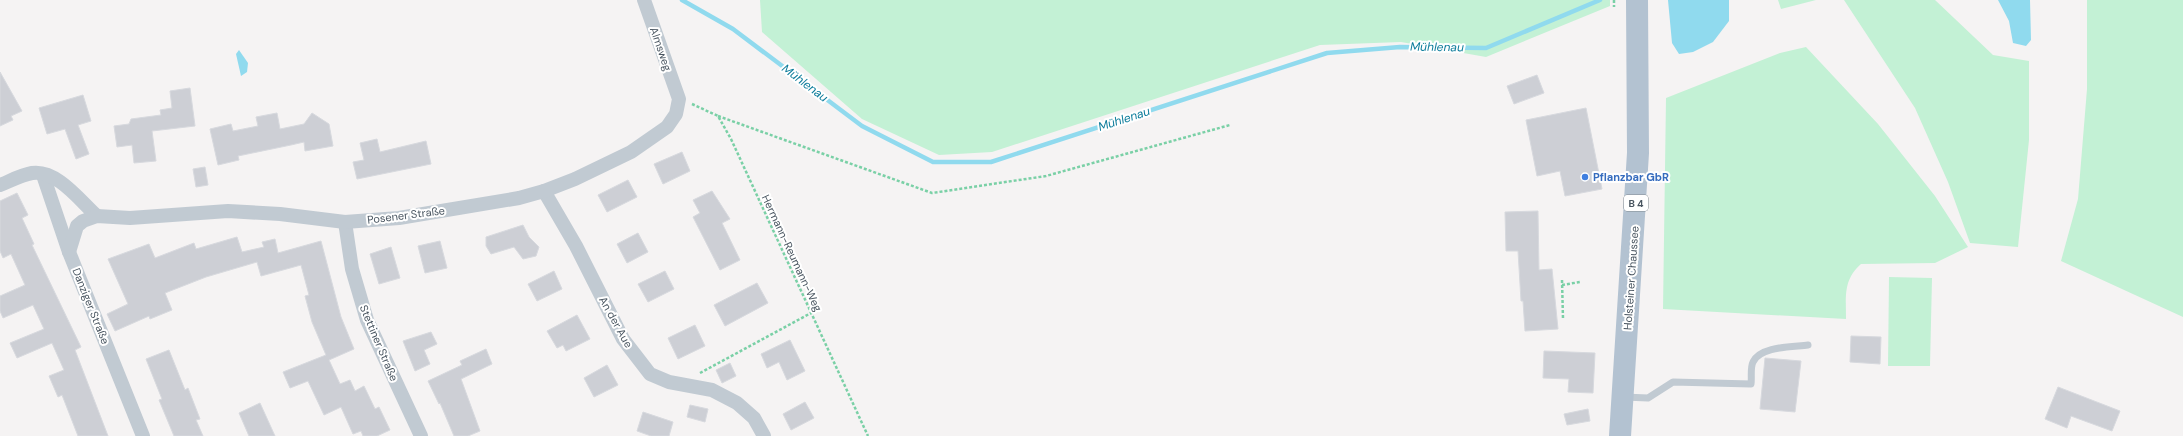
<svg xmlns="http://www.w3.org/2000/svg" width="2183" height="436" viewBox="0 0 2183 436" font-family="'DM Sans',sans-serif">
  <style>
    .green { fill: #c3f1d5 }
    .water { fill: #90daee }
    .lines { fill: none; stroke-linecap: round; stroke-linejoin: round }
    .stream { stroke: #90daee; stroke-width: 4.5 }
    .building { fill: #cdcfd5; stroke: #d7d9de }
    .path { stroke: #7ad0a6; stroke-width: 2.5; stroke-dasharray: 3 2; stroke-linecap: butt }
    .service { stroke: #c1cad2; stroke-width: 7 }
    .minor { stroke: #c1cad2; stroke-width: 14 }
    .primary { stroke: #b3c2d1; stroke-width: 22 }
    .shop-dot { fill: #3f7fe0; stroke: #fff; stroke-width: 1.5 }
    .labels { text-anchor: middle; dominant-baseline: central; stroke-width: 4; stroke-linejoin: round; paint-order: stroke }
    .shield { fill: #fff; stroke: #808990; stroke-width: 1 }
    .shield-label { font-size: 10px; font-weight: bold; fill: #4a5661 }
    .street-label { font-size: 11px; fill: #4a5661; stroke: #fff }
    .shop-label { font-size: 11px; font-weight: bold; fill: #366cbe; stroke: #fff; text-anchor: start }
    .water-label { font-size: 12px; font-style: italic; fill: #0c7c9b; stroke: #fff }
  </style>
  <rect width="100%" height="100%" fill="#f5f3f3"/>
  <g class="green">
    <polygon points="760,0 1610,0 1610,6 1486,57 1401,42 1320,45 992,152 939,155 862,119 762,32"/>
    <polygon points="1778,0 1816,0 1781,9"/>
    <polygon points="1844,0 1935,0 1993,55 2029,61 2029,140 2018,247 1970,243 1948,182 1915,108"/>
    <polygon points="2087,0 2183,0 2183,317 2061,261 2078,199 2087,89"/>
    <path d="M1806 47 1878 124 1935 196 1968 247 1935 263 1861 264C1843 280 1846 296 1846 319L1663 309 1666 98 1780 53Z"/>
    <polygon points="1889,277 1932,278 1930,366 1888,366"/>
  </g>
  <g class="water">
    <polygon points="1668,0 1729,0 1729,21 1713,42 1693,52 1679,54 1672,43"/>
    <polygon points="1998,0 2030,0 2031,40 2026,46 2013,43 2009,21"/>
    <polygon points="239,50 248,63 247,72 241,76 236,54"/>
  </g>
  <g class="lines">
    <polyline class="stream" points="682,0 733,29 862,126 933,162 991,162 1327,53 1400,47 1486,48 1600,0"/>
  </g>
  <g class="building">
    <polygon points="0,72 22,111 11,116 13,120 0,126"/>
    <polygon points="1537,75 1544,93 1514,104 1507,86"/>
    <polygon points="190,88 195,126 152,131 156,161 134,163 132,145 117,147 114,126 129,124 131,119 161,115 160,110 172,108 170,91"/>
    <polygon points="83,95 91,121 78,125 89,154 76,159 65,129 47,134 39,108"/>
    <polygon points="1586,108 1602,189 1565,196 1560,171 1537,176 1526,120"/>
    <polygon points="277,113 280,129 304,124 312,113 329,124 333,146 305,151 304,142 291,145 238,156 239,160 218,165 210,129 231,124 233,131 258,126 256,117"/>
    <polygon points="377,139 380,152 426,141 431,164 357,179 353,162 364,160 360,143"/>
    <polygon points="682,152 690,171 663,184 654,164"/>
    <polygon points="205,167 208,185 196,187 193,169"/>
    <polygon points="628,180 637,197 607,212 598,195"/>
    <polygon points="712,191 730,219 722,223 740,260 720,270 693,217 700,213 693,200"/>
    <polygon points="17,193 28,215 22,218 34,244 32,245 81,347 75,350 108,436 78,436 62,395 58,397 49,376 64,370 52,343 17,358 10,343 44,329 33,305 3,318 0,311 0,296 25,285 11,254 3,258 0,251 0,201"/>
    <polygon points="1538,211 1539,270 1552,269 1558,329 1525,331 1523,301 1521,301 1518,251 1506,251 1505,212"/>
    <polygon points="523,225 529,237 539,247 536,256 523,259 514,247 491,254 486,246 486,237"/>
    <polygon points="638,233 648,252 627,263 617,244"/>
    <polygon points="237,237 242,252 264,247 262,242 275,239 278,253 321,241 341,317 354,349 329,360 340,384 350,380 355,391 364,386 375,409 379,407 390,430 377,436 363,436 361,431 353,434 341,407 324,415 308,381 290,388 283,372 326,355 312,322 305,296 309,295 301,265 261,276 257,262 206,277 165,293 172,310 150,319 149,316 115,331 107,314 128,304 108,259 149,244 155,258 194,243 196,249"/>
    <polygon points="440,241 447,268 425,273 418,246"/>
    <polygon points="391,247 400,278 379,284 370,254"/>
    <polygon points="554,271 562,289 537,301 528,284"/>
    <polygon points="665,271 674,289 648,302 638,284"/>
    <polygon points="757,283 768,303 725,326 714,305"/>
    <polygon points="577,315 590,339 566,351 563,345 557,348 547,331"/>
    <polygon points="695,325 705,346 678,359 668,338"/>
    <polygon points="431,332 437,344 424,350 430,364 415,371 403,341"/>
    <polygon points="1851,336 1881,337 1880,364 1850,362"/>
    <polygon points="790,340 805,371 787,380 779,362 767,368 761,354"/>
    <polygon points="486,349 492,364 461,379 480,431 468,436 454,436 440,403 439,404 428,381 462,365 460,361"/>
    <polygon points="169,350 185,390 188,388 200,419 196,420 203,436 174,436 159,400 162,399 146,359"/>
    <polygon points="1544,351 1595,353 1593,393 1568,392 1569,379 1543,378"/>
    <polygon points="1765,358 1801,361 1795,412 1760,409"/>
    <polygon points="730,363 736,376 722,383 716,370"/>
    <polygon points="607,365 618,385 594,397 584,378"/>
    <polygon points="2058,387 2120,411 2112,431 2071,416 2067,428 2045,419"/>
    <polygon points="805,402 814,418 791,430 783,414"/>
    <polygon points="260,403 275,436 249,436 239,413"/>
    <polygon points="690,405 708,409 705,422 687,417"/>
    <polygon points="1588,409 1590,421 1567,425 1564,414"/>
    <polygon points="643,412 673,422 669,436 651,436 637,431"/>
  </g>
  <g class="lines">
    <g class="path">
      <polyline points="1614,0 1614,7"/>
      <polyline points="692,104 718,116 731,139 868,436"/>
      <polyline points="718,116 932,193 1046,176 1230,125"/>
      <polyline points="1562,280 1563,319"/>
      <polyline points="1562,285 1580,282"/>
      <polyline points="700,373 811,313"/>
    </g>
    <path class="service" d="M1624 397 1648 398 1673 382 1751 384C1752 378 1750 368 1753 362 1760 346 1793 347 1808 345"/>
    <g class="minor">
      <polyline points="43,175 69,252 143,436"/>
      <path d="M0 185C10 181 21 175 32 173 57 169 81 202 97 216"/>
      <polyline points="544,191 576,246 623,339 650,374 669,382 712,390 737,403 754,418 764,436"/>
      <polyline points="345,222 352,269 367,320 421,436"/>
      <polyline points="69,252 77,226 83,221 97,216 130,218 228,211 280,214 345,222 399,218 519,198 544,191 575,179 631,152 667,127 676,114 679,99 644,0"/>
    </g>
    <polyline class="primary" points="1620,436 1638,153 1637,0"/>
  </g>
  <circle class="shop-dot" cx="1585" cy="177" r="4"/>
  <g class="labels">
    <rect class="shield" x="1624" y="195" width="24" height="16" rx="3"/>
    <g class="shield-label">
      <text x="1636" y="203">B 4</text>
    </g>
    <g class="street-label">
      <text transform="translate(661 49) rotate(71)">Almsweg</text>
      <text transform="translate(406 215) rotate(-7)">Posener Straße</text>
      <text transform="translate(792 253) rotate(65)">Hermann-Reumann-Weg</text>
      <text transform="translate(1631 278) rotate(-86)">Holsteiner Chaussee</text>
      <text transform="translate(91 306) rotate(68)">Danziger Straße</text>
      <text transform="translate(616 322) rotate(61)">An der Aue</text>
      <text transform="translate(379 343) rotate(67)">Stettiner Straße</text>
    </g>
    <g class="shop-label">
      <text x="1593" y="177">Pflanzbar GbR</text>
    </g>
    <g class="water-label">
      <text transform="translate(1437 47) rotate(1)">Mühlenau</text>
      <text transform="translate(805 83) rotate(37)">Mühlenau</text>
      <text transform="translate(1124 119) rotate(-18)">Mühlenau</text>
    </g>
  </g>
</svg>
